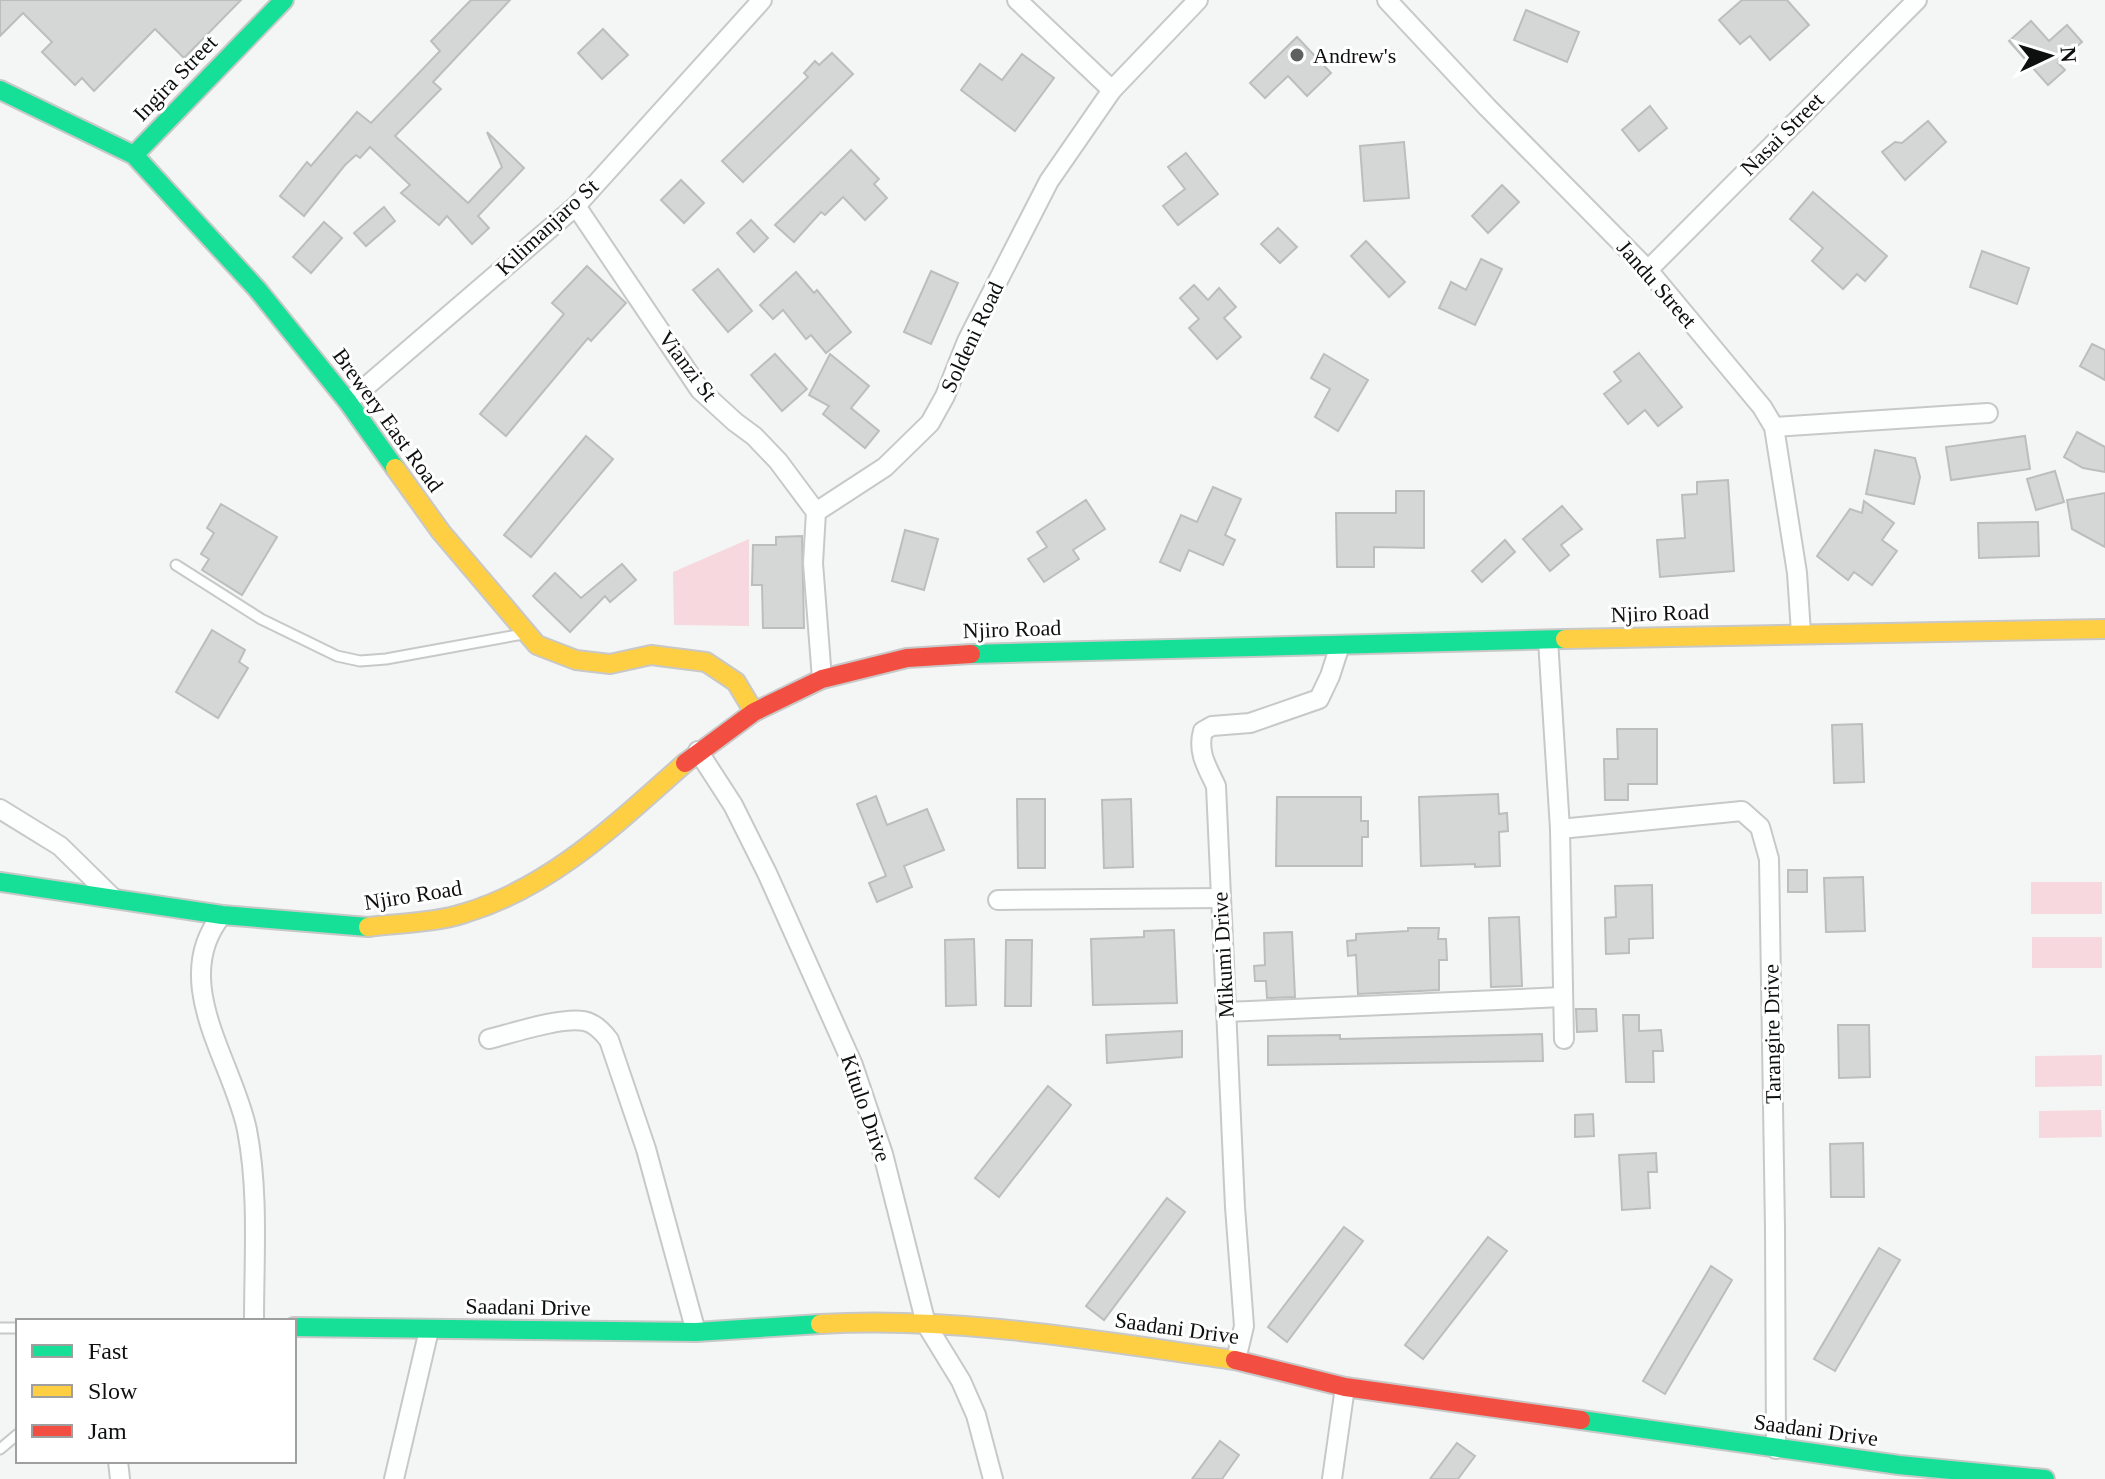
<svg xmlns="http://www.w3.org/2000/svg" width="2105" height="1479" viewBox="0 0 2105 1479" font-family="Georgia,serif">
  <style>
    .green { fill: #f7d8de }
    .building { fill: #d5d7d6; stroke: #bcbebd; stroke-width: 2 }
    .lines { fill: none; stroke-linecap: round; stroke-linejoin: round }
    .lane-casing { stroke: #c7c8c7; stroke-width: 13 }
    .street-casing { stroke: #c7c8c7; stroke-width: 22 }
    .fast-casing { stroke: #c7c8c7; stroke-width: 22 }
    .slow-casing { stroke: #c7c8c7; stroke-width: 22 }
    .jam-casing { stroke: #c7c8c7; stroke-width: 22 }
    .lane { stroke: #fdfefe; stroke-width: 9 }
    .street { stroke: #fdfefe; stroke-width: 18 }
    .fast { stroke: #16e098; stroke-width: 18 }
    .slow { stroke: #ffcf43; stroke-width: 18 }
    .jam { stroke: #f24e42; stroke-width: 18 }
    .poi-dot { fill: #5e6060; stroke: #fff; stroke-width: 3 }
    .labels { text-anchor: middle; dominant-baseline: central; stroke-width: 6; stroke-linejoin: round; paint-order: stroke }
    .poi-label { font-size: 22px; fill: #0e0f0f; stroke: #fff; text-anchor: start }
    .street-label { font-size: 22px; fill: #0e0f0f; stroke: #fff }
  </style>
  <rect width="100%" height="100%" fill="#f4f6f5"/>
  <g class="green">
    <polygon points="749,539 749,626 674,625 673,572"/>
    <rect x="2031" y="882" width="71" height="32"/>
    <rect x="2032" y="937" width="70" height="31"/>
    <polygon points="2102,1055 2102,1086 2035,1087 2035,1056"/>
    <polygon points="2101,1110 2102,1137 2039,1138 2039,1111"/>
  </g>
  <g class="building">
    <polygon points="0,0 241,0 184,58 155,29 94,91 82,78 75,85 42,52 52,42 23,13 0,36"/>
    <polygon points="471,0 510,0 433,82 441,89 395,136 468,203 502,167 487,132 524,168 478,216 489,228 472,244 447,216 439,225 401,193 410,185 370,147 360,158 356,155 345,165 304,216 280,196 307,162 311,166 357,112 371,123 440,51 431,41"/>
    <polygon points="1742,0 1787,0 1809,25 1770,60 1750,36 1740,44 1719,20"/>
    <polygon points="1526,10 1579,32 1567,62 1514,40"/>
    <polygon points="2031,21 2049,41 2067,25 2082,42 2058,63 2065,70 2048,85 2009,41"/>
    <polygon points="603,29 628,55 602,79 578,53"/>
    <polygon points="1297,37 1331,73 1307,96 1288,76 1265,98 1250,83"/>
    <polygon points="832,53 853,74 743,182 722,161 808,77 804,73 815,61 819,65"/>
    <polygon points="1022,54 1054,78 1015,131 961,90 980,64 1002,80"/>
    <polygon points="1650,106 1667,128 1639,151 1622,130"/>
    <polygon points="1928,121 1946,142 1905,180 1882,152 1895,142 1902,143"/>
    <polygon points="1404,142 1409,198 1364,201 1360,146"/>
    <polygon points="851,150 879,179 874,184 887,198 865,220 843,197 825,215 821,212 794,242 775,225"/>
    <polygon points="1186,153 1218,194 1178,225 1163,206 1185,189 1168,167"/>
    <polygon points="681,180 704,203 684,223 661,200"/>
    <polygon points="1502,185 1519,202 1488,233 1472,216"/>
    <polygon points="1813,192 1887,256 1865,281 1857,274 1843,289 1812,261 1823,248 1790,219"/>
    <polygon points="384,207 395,221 366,246 354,233"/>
    <polygon points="751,220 768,238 754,252 737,233"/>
    <polygon points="324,222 342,238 311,273 293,257"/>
    <polygon points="1278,228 1297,247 1280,263 1261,244"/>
    <polygon points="1366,241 1405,282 1389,297 1351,256"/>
    <polygon points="1982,251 2029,268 2017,304 1970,287"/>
    <polygon points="1481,259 1502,269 1475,325 1439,308 1451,282 1466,290"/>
    <polygon points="587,266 626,303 591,341 588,338 506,436 480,414 564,314 552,303"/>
    <polygon points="718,269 752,311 728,332 693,290"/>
    <polygon points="931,271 958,283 931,344 904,332"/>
    <polygon points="796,272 814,293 817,290 851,332 826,353 811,335 806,339 783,310 773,319 760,305"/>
    <polygon points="1194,285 1208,300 1219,288 1236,307 1224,318 1241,337 1217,359 1189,328 1199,319 1180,298"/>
    <polygon points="2092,344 2105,350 2105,380 2080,366"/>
    <polygon points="1639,353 1682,407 1658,426 1645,410 1628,424 1604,394 1621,381 1614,372"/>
    <polygon points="775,354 807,389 782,411 751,375"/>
    <polygon points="830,354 869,386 851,408 879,431 865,448 823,414 829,406 809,395"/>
    <polygon points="1324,354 1368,380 1338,431 1315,417 1330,389 1311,378"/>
    <polygon points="2077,432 2105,447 2105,472 2083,468 2064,457"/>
    <polygon points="586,436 613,459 531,557 504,535"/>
    <polygon points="2025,436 2030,469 1951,480 1946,447"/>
    <polygon points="1875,450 1915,458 1920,477 1914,504 1866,494"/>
    <polygon points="2055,471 2064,502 2036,510 2027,479"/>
    <polygon points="1728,480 1734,571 1660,577 1657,540 1685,538 1682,495 1697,494 1697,482"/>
    <polygon points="1213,487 1241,499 1225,535 1235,540 1223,565 1189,550 1180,571 1160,562 1181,515 1197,522"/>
    <polygon points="1396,491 1424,491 1424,548 1374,547 1374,567 1337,567 1336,513 1396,513"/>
    <polygon points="2105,493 2105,547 2072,529 2067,500"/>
    <polygon points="1086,500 1105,529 1073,550 1079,559 1044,582 1028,559 1047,547 1037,532"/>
    <polygon points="1864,501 1894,523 1882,540 1897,551 1872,585 1854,572 1848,580 1817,556 1850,509 1862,513"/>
    <polygon points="221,504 277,537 242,595 202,570 209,559 201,554 214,533 207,528"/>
    <polygon points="1562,506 1582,529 1561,545 1569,555 1550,571 1523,539"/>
    <polygon points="2038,522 2039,556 1979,558 1978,523"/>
    <polygon points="905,530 938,539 924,590 892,581"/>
    <polygon points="802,536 804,628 763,628 762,585 752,585 753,545 776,545 776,537"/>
    <polygon points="1505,540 1515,552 1482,582 1472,571"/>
    <polygon points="622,564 636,580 610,602 605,596 570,632 533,596 555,573 581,598"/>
    <polygon points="212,630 245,650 239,662 248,668 218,718 176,692"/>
    <polygon points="1862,724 1864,782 1834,783 1832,725"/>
    <polygon points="1617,729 1657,729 1657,784 1628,784 1628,800 1605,800 1604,759 1618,759"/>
    <polygon points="1498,794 1499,814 1507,813 1508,831 1499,832 1500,866 1475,867 1475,864 1421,866 1419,797"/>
    <polygon points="876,796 887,825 927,809 944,850 904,866 912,887 877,902 869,883 886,876 857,804"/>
    <polygon points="1277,797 1361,797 1361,821 1368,821 1368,837 1362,837 1362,866 1276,866"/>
    <polygon points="1017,799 1045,799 1045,868 1018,868"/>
    <polygon points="1131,799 1133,867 1104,868 1102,800"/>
    <rect x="1788" y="870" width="19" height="22"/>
    <polygon points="1863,877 1865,931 1826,932 1824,878"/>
    <polygon points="1652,885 1653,938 1629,939 1629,953 1606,954 1605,918 1616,917 1615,886"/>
    <polygon points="1519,917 1522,986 1491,987 1489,918"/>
    <polygon points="1408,928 1439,928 1438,939 1446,939 1447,960 1439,960 1439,990 1358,994 1356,955 1348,956 1347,941 1356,940 1356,934 1408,931"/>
    <polygon points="1174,930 1177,1003 1093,1005 1091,939 1144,937 1144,931"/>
    <polygon points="1292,932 1295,997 1267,998 1266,981 1255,981 1254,966 1265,965 1264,933"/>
    <polygon points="974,939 976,1005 946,1006 945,940"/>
    <polygon points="1006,940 1032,940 1031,1006 1005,1006"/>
    <polygon points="1576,1009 1596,1009 1597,1031 1577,1032"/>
    <polygon points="1623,1015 1639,1015 1639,1031 1661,1030 1663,1051 1653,1051 1654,1082 1626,1082"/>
    <polygon points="1838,1025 1869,1025 1870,1077 1839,1078"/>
    <polygon points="1182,1031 1182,1057 1107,1063 1106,1035"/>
    <polygon points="1542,1034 1543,1061 1268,1065 1268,1036 1340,1035 1340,1039"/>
    <polygon points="1048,1086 1071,1105 999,1197 975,1178"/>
    <polygon points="1593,1114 1594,1136 1575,1137 1575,1115"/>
    <polygon points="1863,1143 1864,1197 1831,1197 1830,1144"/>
    <polygon points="1656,1153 1657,1172 1648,1172 1650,1208 1622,1210 1619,1155"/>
    <polygon points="1167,1198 1185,1212 1104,1320 1086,1306"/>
    <polygon points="1344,1227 1363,1241 1287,1342 1268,1327"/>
    <polygon points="1488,1237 1507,1251 1423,1359 1405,1345"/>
    <polygon points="1879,1248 1900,1260 1835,1371 1814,1359"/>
    <polygon points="1711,1266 1732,1280 1665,1394 1643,1381"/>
    <polygon points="1220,1441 1239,1455 1222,1479 1192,1479"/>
    <polygon points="1457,1443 1475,1456 1458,1479 1430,1479"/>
  </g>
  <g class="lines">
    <defs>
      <g id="lane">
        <polyline points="176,565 261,619 337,656 360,661 386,659 523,634"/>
        <polyline points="0,1328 18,1328"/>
        <polyline points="0,1449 18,1434"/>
      </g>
      <g id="street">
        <polyline points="1017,0 1112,90"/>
        <polyline points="1387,0 1487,107 1648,270 1762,407 1774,427 1797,573 1801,633"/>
        <polyline points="576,206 700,390 735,422 754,436 778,461 816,512"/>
        <polyline points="1648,270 1917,0"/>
        <polyline points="348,402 576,206 762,0"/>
        <polyline points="1774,427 1988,413"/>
        <polyline points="1548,640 1560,829 1564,1039"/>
        <polyline points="822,679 813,563 816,512 885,467 930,423 945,396 967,341 1049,181 1112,90 1198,0"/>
        <polyline points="698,751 733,805 767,873 853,1065 883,1154 926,1324 961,1381 976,1415 993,1479"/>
        <polyline points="0,809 60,846 113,898"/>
        <polyline points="1560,829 1742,811 1760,827 1769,859 1775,1228 1776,1449"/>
        <polyline points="998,900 1221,898"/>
        <path d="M222 915C168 981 233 1061 247 1130 259 1192 254 1258 254 1321"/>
        <polyline points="1226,1012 1563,997"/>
        <path d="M489 1039C513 1033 561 1017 584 1021 595 1023 603 1032 609 1040L646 1149 696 1332"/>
        <path d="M1236 1360 1244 1326 1235 1207 1216 786C1207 767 1197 752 1203 731L1212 726 1250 723 1319 699 1330 676 1340 645"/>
        <polyline points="118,1461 120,1479"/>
        <polyline points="394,1479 429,1330"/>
        <polyline points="1332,1479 1345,1387"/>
      </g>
      <g id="fast">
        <polyline points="0,90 134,155 257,289 348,402 395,468"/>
        <polyline points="134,155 284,0"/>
        <polyline points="971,654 1565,639"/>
        <polyline points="0,882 222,915 368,927"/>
        <polyline points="294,1327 696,1332 820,1324"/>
        <polyline points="1581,1420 1899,1465 2045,1479"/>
      </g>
      <g id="slow">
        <polyline points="395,468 441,532 537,645 576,660 610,664 651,655 706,662 736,682 754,712"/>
        <polyline points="1565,639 2105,629"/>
        <path d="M368 927C399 923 435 923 465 913 552 887 618 822 685 763"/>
        <path d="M820 1324C959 1316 1098 1341 1235 1360"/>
      </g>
      <g id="jam">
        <polyline points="685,763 754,712 822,679 907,658 971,654"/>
        <polyline points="1235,1360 1345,1387 1581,1420"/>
      </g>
    </defs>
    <use href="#lane" class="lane-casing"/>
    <use href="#street" class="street-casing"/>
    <use href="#fast" class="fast-casing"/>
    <use href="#slow" class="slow-casing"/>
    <use href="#jam" class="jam-casing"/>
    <use href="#lane" class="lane"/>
    <use href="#street" class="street"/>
    <use href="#fast" class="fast"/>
    <use href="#slow" class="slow"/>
    <use href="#jam" class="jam"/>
  </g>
  <circle class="poi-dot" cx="1297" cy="55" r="8"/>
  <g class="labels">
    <g class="poi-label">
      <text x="1313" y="55">Andrew's</text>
    </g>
    <g class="street-label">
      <text transform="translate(175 78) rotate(-46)">Ingira Street</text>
      <text transform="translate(1782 134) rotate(-45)">Nasai Street</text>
      <text transform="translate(547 227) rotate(-43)">Kilimanjaro St</text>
      <text transform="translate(1657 284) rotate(49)">Jandu Street</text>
      <text transform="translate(972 337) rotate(-65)">Soldeni Road</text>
      <text transform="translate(688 366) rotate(53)">Vianzi St</text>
      <text transform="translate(388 420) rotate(54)">Brewery East Road</text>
      <text transform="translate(1660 613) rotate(-2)">Njiro Road</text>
      <text transform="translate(1012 629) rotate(-2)">Njiro Road</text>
      <text transform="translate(413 895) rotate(-9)">Njiro Road</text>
      <text transform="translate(1223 955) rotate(-93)">Mikumi Drive</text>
      <text transform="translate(1772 1034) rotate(-91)">Tarangire Drive</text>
      <text transform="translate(866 1108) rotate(71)">Kitulo Drive</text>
      <text transform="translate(528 1307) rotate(1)">Saadani Drive</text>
      <text transform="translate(1177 1328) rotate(8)">Saadani Drive</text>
      <text transform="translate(1816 1430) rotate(8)">Saadani Drive</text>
    </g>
  </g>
  <rect x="16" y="1319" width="280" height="144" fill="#ffffff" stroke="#9f9f9f" stroke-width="2"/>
  <rect x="32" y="1345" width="40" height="12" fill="#16e098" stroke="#9f9f9f" stroke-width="2"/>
  <text x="88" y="1359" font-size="24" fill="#0e0f0f">Fast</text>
  <rect x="32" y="1385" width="40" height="12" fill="#ffcf43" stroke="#9f9f9f" stroke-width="2"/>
  <text x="88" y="1399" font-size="24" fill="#0e0f0f">Slow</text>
  <rect x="32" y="1425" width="40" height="12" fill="#f24e42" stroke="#9f9f9f" stroke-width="2"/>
  <text x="88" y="1439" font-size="24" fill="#0e0f0f">Jam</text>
  <g transform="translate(2049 56) rotate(86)" stroke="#ffffff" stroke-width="6" paint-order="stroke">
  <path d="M0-6L14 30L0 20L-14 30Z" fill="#0e0f0f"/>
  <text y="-12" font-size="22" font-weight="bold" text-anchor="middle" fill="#0e0f0f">N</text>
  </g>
</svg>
